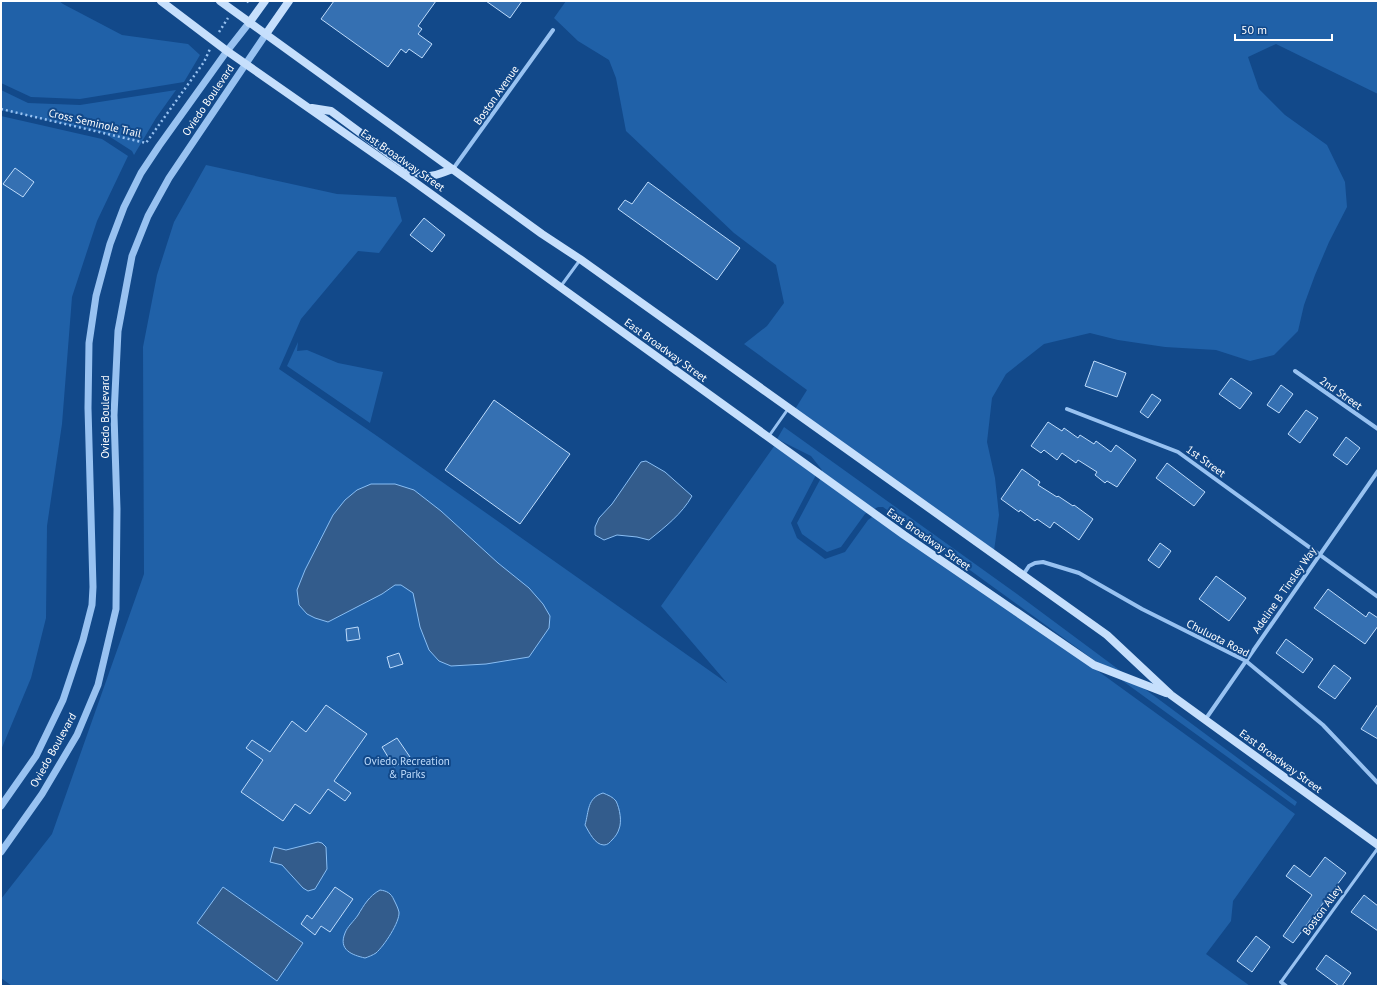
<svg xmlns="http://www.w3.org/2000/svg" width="1379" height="987" viewBox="0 0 1379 987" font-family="'PT Sans',sans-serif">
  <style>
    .green { fill: #2061a8 }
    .water { fill: #335c8c; stroke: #89bef4 }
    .building { fill: #3570b2; stroke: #bedcfc }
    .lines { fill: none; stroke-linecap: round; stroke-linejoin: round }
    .path { stroke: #98c2f1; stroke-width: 2.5; stroke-dasharray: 2 3; stroke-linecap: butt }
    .service { stroke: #98c2f1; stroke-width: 3 }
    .minor { stroke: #98c2f1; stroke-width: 4 }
    .tertiary { stroke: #98c2f1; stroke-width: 7 }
    .secondary { stroke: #c6dffc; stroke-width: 8 }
    .labels { text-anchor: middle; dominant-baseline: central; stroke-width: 4; stroke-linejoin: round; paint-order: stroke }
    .street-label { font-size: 11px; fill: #fff; stroke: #12498a }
    .park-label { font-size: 11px; fill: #bedcfc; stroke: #12498a }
  </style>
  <rect width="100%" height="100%" fill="#12498a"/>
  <g class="green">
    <polygon points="1,1 59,1 63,4 122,35 188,44 200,55 184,82 80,99 31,97 1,83"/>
    <polygon points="566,1 1378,1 1378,94 1276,44 1248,57 1259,89 1285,115 1327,145 1345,182 1347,207 1329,242 1315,275 1304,305 1298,331 1274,355 1250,361 1216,350 1165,347 1118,340 1090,333 1044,344 1006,374 992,398 987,442 995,478 999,515 993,558 792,414 807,390 744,344 767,326 784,303 776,265 734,233 626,131 616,78 609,60 578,41 554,18"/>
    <polygon points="1,90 28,103 80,105 176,90 156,118 134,155 132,151 104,133 1,110"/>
    <polygon points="1,116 102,139 128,156 97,221 72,297 62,424 47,526 46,618 31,678 1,750"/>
    <polygon points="206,165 337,194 396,197 402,221 379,253 358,251 301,319 279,369 377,436 727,683 661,606 775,445 817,473 791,523 797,538 825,559 845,552 868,520 879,512 1295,814 1233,901 1231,921 1206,954 1250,986 12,986 1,978 1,899 52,834 144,574 143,347 157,275 174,222"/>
    <polygon points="298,342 297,351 307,350 338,363 383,372 370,423 287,366"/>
    <polygon points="784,427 1017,594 1297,802 1295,806 883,507 878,507 865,514 841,547 827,552 802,534 797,523 822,476 822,470 811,456 777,439"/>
  </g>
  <g class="water">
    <path d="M646 461 665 472 692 496C682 514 665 527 649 540L637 537 617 535 604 540 595 535V527L599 518 612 504 641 462Z"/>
    <polygon points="371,484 395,484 414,490 441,511 498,563 529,588 543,604 550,616 549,628 529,657 486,664 451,666 439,661 429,650 420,627 413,593 401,585 395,585 382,594 328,622 315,618 307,614 299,605 297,590 305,570 333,515 345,500 357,490"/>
    <path d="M603 793C608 795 613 797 616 801 620 809 622 822 619 829 618 833 615 837 612 840 610 842 608 845 604 845 595 845 589 832 585 825 589 811 587 798 603 793Z"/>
    <polygon points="318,842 322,843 326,847 327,869 315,889 308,891 303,888 282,865 270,862 274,847 286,850"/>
    <polygon points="223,887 303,943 277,981 197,923"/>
    <path d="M380 890C387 891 391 893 394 900 396 904 398 908 399 912 400 922 384 946 376 953 373 955 368 957 365 958 352 955 338 950 345 933 347 927 354 921 358 915 364 905 369 896 380 890Z"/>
  </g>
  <g class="building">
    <polygon points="334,1 436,1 418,26 422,29 418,34 432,44 422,58 409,49 406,53 401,49 388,67 321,19"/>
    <polygon points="486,1 522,1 510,18"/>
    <polygon points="15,168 34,182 23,197 3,184"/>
    <polygon points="648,182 740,248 717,280 618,209 625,200 632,204"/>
    <polygon points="424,218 445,235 432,252 410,235"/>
    <polygon points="1094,361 1126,373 1117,397 1085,386"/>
    <polygon points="1231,378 1252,393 1240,409 1219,394"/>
    <polygon points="1281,385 1293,394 1279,413 1267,405"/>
    <polygon points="1152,394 1161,400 1148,418 1140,412"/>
    <polygon points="494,400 570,454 520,524 445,470"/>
    <polygon points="1306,410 1318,418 1300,443 1288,434"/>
    <polygon points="1048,422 1062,431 1064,428 1078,438 1080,435 1094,444 1096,441 1111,452 1116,445 1136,460 1117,487 1107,481 1105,483 1095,475 1097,472 1078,460 1076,463 1062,453 1057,460 1044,450 1041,453 1031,446"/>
    <polygon points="1346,437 1360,448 1347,465 1333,455"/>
    <polygon points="1167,463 1205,492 1194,506 1156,478"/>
    <polygon points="1022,469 1040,482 1038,485 1057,497 1058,496 1073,506 1074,505 1093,519 1079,540 1054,522 1050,528 1037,519 1035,521 1020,510 1019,512 1001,499"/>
    <polygon points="1160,543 1171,551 1159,568 1148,560"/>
    <polygon points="1216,576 1246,598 1229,621 1199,599"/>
    <polygon points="1328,589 1366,617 1369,612 1378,618 1378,626 1365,644 1314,608"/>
    <polygon points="358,627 360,639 347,641 346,629"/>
    <polygon points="1286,639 1313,659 1303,673 1276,653"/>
    <polygon points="399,653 403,664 390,668 387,657"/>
    <polygon points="1334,665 1351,678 1335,699 1318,687"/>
    <polygon points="1378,704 1378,739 1361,729"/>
    <polygon points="326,705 367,734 334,781 351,793 345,801 328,789 310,814 295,804 283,821 241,792 263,760 246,748 252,740 270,752 292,721 306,732"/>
    <polygon points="397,738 410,757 394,767 382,747"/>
    <polygon points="1325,857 1346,873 1293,943 1283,936 1312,895 1286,876 1294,865 1310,877"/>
    <polygon points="335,887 353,899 330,932 321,926 315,935 301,924 307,915 312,919"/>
    <polygon points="1364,895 1378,906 1378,931 1351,912"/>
    <polygon points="1256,936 1270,947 1252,972 1237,961"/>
    <polygon points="1326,955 1351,973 1342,986 1339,986 1316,969"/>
  </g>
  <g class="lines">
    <g class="path">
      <polyline points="247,1 251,4"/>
      <polyline points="219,32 228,18"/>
      <polyline points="1,109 146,143 204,62 210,49"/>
    </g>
    <g class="service">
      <polyline points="561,286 580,260"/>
      <polyline points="769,436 788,409"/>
      <polyline points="1281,982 1378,848"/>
    </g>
    <g class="minor">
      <polyline points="453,169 553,30"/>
      <polyline points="1295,371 1378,429"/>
      <polyline points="1067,409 1178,452 1378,597"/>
      <polyline points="1023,575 1029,566 1035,563 1043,562 1079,573 1142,609 1246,661 1323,725 1378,783"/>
      <polyline points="1205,720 1378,471"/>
      <polyline points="1281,982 1286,986"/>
    </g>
    <g class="tertiary">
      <polyline points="1,806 36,756 63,700 83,640 92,605 93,587 88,408 89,343 96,296 110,244 124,207 141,173 159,146 227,51 249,23"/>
      <polyline points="1,852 42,794 77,735 98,685 116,609 117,509 114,415 118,331 132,256 148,216 169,178 266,34"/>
    </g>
    <g class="secondary">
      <polyline points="161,1 227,51 409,178 904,535 1094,665 1166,693"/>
      <polyline points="220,1 542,234 580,259 1107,635 1171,695 1378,845"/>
      <polyline points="249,23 265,1"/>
      <polyline points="266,34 289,1"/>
      <path d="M312 108 331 111 412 171C431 180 435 175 453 169"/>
    </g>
  </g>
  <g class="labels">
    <g class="street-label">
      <text transform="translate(496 95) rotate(-55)">Boston Avenue</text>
      <text transform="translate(208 100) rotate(-56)">Oviedo Boulevard</text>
      <text transform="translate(95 123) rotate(13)">Cross Seminole Trail</text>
      <text transform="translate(403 160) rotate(35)">East Broadway Street</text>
      <text transform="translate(666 350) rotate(36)">East Broadway Street</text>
      <text transform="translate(1341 393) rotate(35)">2nd Street</text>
      <text transform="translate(105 417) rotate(-90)">Oviedo Boulevard</text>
      <text transform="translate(1206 461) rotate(36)">1st Street</text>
      <text transform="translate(929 539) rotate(35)">East Broadway Street</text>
      <text transform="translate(1284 590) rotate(-55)">Adeline B Tinsley Way</text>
      <text transform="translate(1218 638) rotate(27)">Chuluota Road</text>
      <text transform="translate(53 750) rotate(-61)">Oviedo Boulevard</text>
      <text transform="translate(1281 761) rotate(36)">East Broadway Street</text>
      <text transform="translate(1322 910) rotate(-54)">Boston Alley</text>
    </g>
    <g class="park-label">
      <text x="407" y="761">Oviedo Recreation<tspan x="407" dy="13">&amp; Parks</tspan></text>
    </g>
  </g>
  <rect width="1379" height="987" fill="none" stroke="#ffffff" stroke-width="4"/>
  <path d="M1235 34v6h97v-6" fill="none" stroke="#ffffff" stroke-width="2"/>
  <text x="1241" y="34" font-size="12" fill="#ffffff" stroke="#12498a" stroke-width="3" paint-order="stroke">50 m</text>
</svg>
